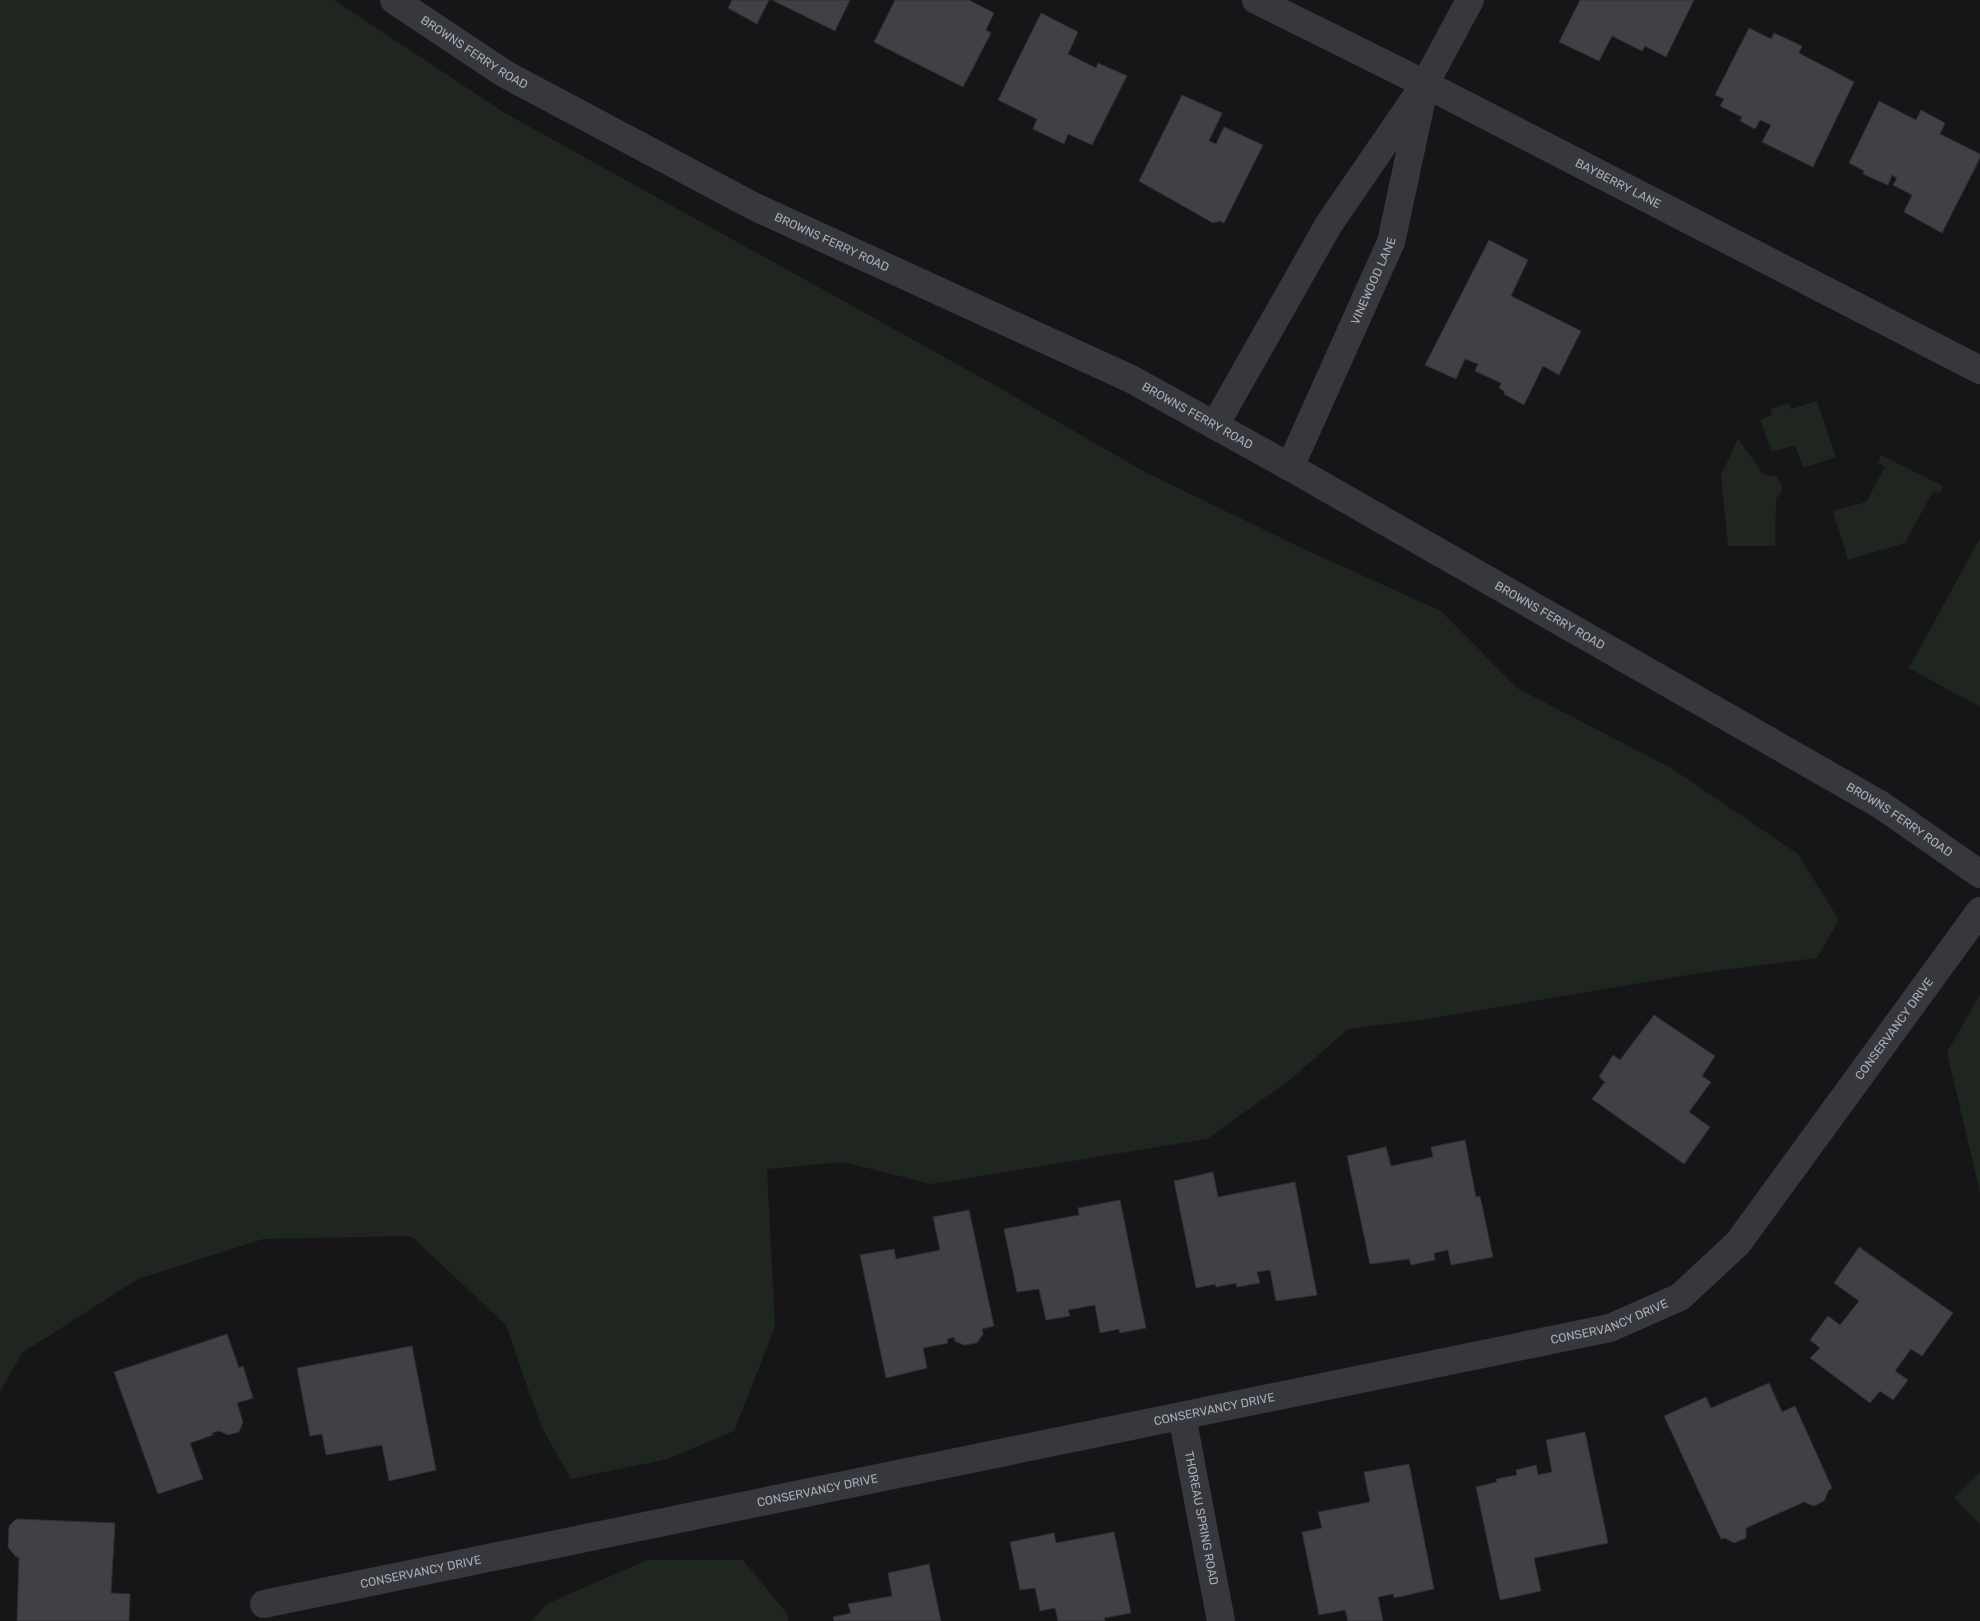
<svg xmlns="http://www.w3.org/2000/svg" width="1980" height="1621" viewBox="0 0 1980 1621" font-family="Rubik,sans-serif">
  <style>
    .green { fill: #1e261f }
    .building { fill: #404145; stroke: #303034 }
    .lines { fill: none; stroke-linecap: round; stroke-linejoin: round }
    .minor { stroke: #37383d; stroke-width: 28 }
    .labels { text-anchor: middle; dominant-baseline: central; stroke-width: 4.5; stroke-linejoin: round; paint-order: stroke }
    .street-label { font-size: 12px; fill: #a8adb8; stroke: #111113 }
  </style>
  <rect width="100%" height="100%" fill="#161618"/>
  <g class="green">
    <polygon points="0,0 334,0 505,113 998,387 1145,472 1306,550 1441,611 1517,688 1671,768 1798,854 1839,920 1817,958 1700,973 1420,1020 1348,1029 1291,1079 1207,1139 931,1184 843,1162 767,1169 775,1327 734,1431 668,1459 571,1479 541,1426 506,1325 411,1236 263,1239 138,1279 22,1353 0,1392"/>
    <polygon points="1817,401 1836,457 1803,468 1795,445 1772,452 1760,420 1772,415 1770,409 1789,403 1791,409"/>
    <polygon points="1738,439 1764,475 1778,477 1783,489 1776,499 1775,546 1728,546 1721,475"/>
    <polygon points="1881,455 1943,486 1940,493 1933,491 1905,543 1848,560 1833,511 1866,502 1885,467 1878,463"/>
    <polygon points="1980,538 1980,707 1909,668"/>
    <polygon points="1980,995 1980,1193 1947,1052"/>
    <polygon points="1980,1472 1980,1524 1954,1498"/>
    <polygon points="647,1560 743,1560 788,1615 788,1621 531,1621 547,1604"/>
  </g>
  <g class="building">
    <polygon points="732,0 769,0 757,24 728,8"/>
    <polygon points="772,0 850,0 835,31"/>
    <polygon points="895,0 969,0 994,13 986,30 991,33 963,87 874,42"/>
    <polygon points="1580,0 1694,0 1666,57 1645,46 1642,51 1612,36 1599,61 1559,42"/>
    <polygon points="1041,13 1078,32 1068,54 1096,68 1098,63 1127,76 1092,145 1068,134 1064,144 1033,129 1037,119 998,100"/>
    <polygon points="1749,28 1771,39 1774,33 1802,46 1799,53 1854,82 1813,167 1762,142 1771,125 1760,120 1755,129 1740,121 1742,117 1720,106 1724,99 1715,95"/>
    <polygon points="1182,95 1222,113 1209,141 1216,144 1224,127 1263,145 1224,223 1220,221 1213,223 1139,181"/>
    <polygon points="1879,101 1916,120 1921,110 1945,123 1940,134 1980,154 1980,158 1942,233 1904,212 1912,195 1893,185 1897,178 1892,175 1888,185 1863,174 1864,171 1849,163"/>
    <polygon points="1489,240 1528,260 1511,296 1581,331 1559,375 1543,366 1524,405 1504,394 1504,391 1499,388 1501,383 1475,371 1478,364 1465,359 1456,379 1425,365"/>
    <polygon points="1654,1015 1715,1056 1702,1076 1711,1082 1689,1112 1710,1127 1684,1164 1592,1099 1605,1082 1599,1077 1613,1055 1620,1060"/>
    <polygon points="1465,1140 1476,1197 1480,1196 1493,1257 1451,1265 1448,1250 1434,1253 1435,1260 1411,1265 1409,1259 1370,1264 1347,1156 1386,1147 1391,1166 1433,1157 1431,1147"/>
    <polygon points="1213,1172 1218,1197 1295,1182 1317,1295 1276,1301 1270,1270 1257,1272 1260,1283 1237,1287 1236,1283 1216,1287 1215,1284 1196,1288 1174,1181"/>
    <polygon points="1120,1200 1146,1328 1120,1333 1119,1329 1100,1333 1095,1305 1068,1310 1070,1316 1046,1320 1039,1289 1017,1292 1004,1229 1079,1215 1078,1208"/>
    <polygon points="969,1210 994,1326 982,1329 983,1334 977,1343 964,1345 955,1341 954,1337 947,1339 948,1343 923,1348 927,1368 886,1378 860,1255 894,1249 896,1259 940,1250 933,1217"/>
    <polygon points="1859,1247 1953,1313 1922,1356 1911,1349 1895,1371 1908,1380 1893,1400 1880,1391 1870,1403 1810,1358 1820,1348 1810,1340 1828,1316 1840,1325 1859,1301 1834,1283"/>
    <polygon points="227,1334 239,1368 243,1366 253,1398 237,1403 243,1422 239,1432 228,1435 219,1431 212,1433 213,1435 190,1443 203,1479 158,1494 114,1372"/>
    <polygon points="412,1346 436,1470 389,1481 382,1445 326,1455 322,1434 310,1436 297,1368"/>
    <polygon points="1769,1383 1782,1412 1795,1406 1832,1488 1829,1490 1824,1501 1814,1506 1804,1502 1746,1528 1746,1538 1734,1543 1725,1538 1721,1539 1664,1416 1706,1397 1711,1408"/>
    <polygon points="1585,1432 1608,1543 1534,1558 1541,1591 1500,1600 1476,1487 1497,1482 1496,1479 1517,1475 1516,1470 1536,1465 1538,1475 1552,1472 1546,1440"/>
    <polygon points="1409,1464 1434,1589 1394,1598 1393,1594 1378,1597 1383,1621 1348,1621 1345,1610 1319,1615 1302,1532 1322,1528 1318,1512 1370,1502 1364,1472"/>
    <polygon points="16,1519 115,1523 111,1593 130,1594 129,1621 17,1621 19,1557 16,1557 8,1547 9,1526"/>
    <polygon points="1114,1532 1131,1613 1104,1618 1105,1621 1058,1621 1055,1608 1040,1611 1035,1588 1020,1590 1010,1542 1054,1533 1056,1543"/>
    <polygon points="929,1564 941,1621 834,1621 833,1617 851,1613 848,1604 892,1596 888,1573"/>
  </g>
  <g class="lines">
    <g class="minor">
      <path id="s1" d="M394 0 505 74 755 207 1131 379 1290 467 1881 805 1980 874"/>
      <path id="s2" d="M1256 0 1425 84 1980 370"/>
      <polyline points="1215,425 1329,224 1425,84 1470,0"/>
      <path id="s3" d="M1290 467 1391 242 1422 98"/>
      <path id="s4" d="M1182 1416 1221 1621"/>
      <path id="s5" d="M264 1604 1610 1328 1680 1297 1738 1243 1980 911"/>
    </g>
  </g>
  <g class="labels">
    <g class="street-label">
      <text stroke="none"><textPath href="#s1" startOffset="96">BROWNS FERRY ROAD</textPath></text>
      <text stroke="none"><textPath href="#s2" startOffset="406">BAYBERRY LANE</textPath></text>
      <text stroke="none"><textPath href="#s1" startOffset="501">BROWNS FERRY ROAD</textPath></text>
      <text stroke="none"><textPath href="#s3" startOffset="204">VINEWOOD LANE</textPath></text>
      <text stroke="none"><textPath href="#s1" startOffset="906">BROWNS FERRY ROAD</textPath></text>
      <text stroke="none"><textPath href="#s1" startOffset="1311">BROWNS FERRY ROAD</textPath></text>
      <text stroke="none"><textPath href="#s1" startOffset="1716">BROWNS FERRY ROAD</textPath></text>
      <text stroke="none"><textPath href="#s5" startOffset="1795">CONSERVANCY DRIVE</textPath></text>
      <text stroke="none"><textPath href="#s5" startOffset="1375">CONSERVANCY DRIVE</textPath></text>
      <text stroke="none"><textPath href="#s5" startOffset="970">CONSERVANCY DRIVE</textPath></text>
      <text stroke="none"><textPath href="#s5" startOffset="565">CONSERVANCY DRIVE</textPath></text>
      <text stroke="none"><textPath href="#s4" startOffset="104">THOREAU SPRING ROAD</textPath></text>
      <text stroke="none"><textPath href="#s5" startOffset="160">CONSERVANCY DRIVE</textPath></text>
    </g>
  </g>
</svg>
